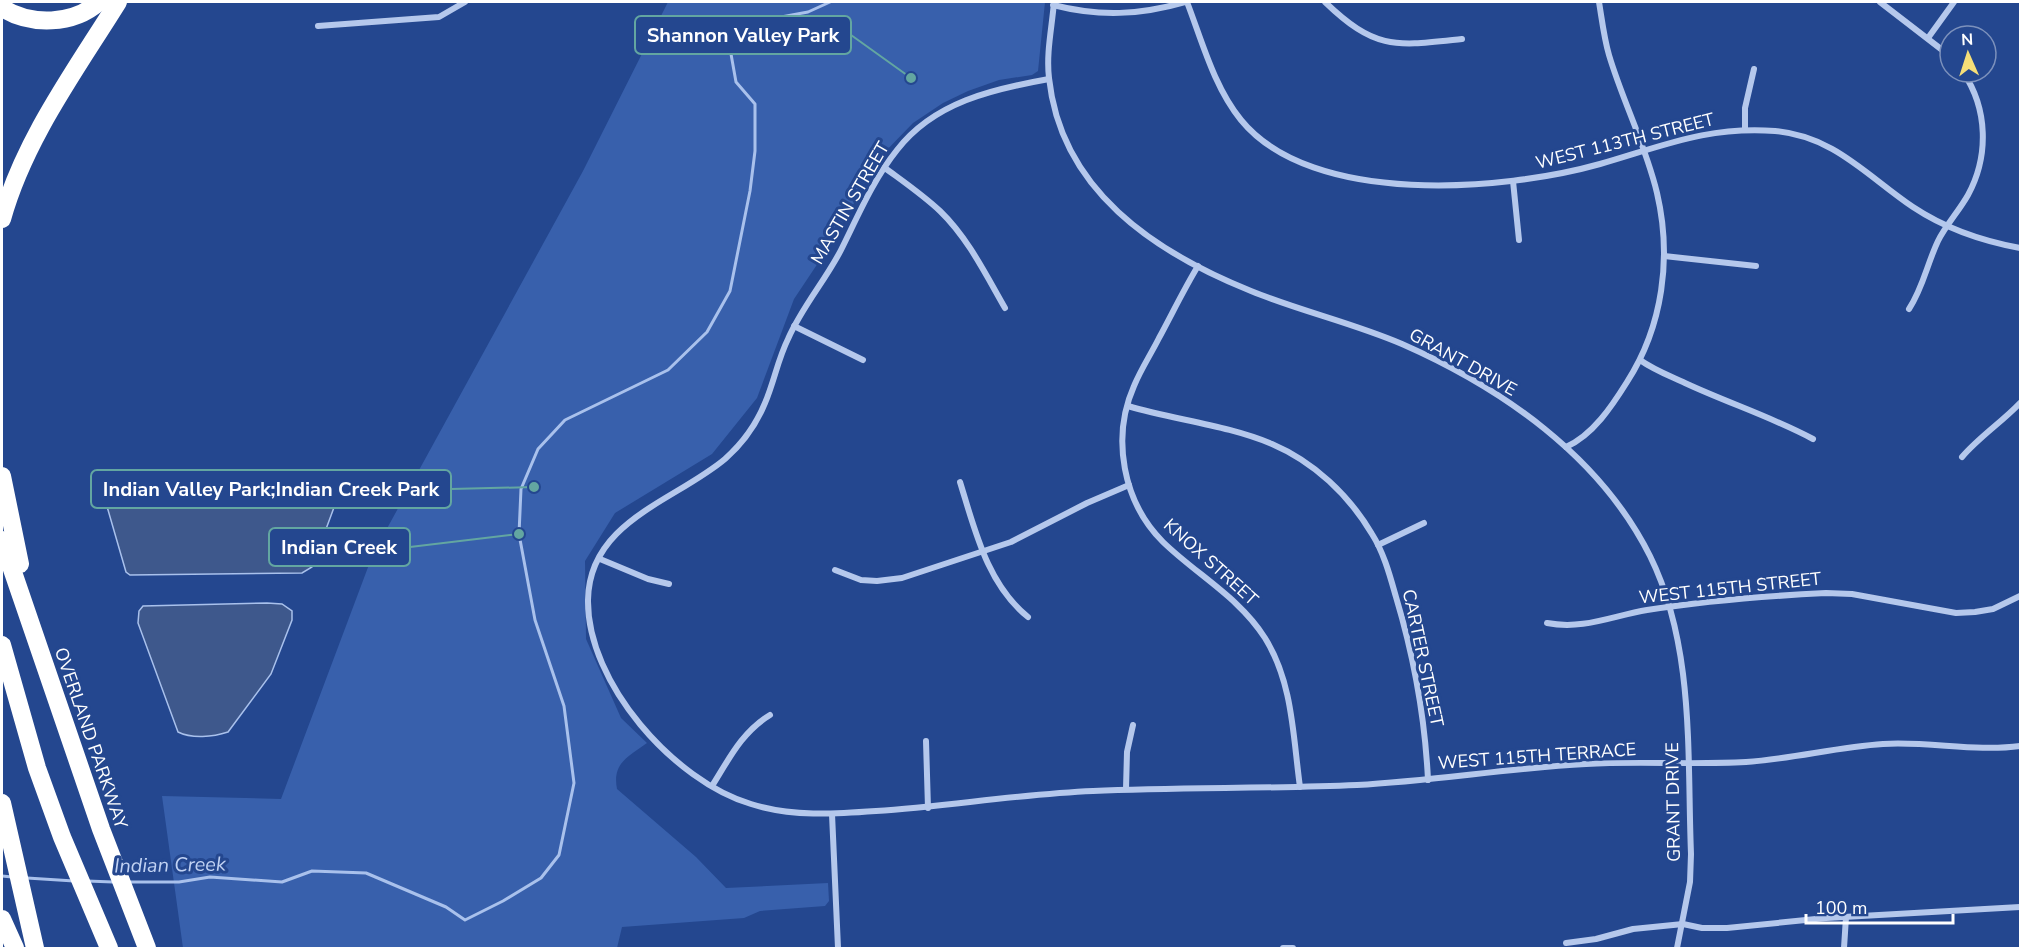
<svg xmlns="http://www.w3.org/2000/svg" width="2022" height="950" viewBox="0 0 2022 950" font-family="'Nunito Sans',sans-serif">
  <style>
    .green { fill: #3860ac }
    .water { fill: #3e588c; stroke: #a9c1ec; stroke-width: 1.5 }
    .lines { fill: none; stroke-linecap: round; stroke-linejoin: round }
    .stream { stroke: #a9c1ec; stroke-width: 3 }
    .minor { stroke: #b5c8ec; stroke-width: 6 }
    .motorway { stroke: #fff; stroke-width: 18 }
    .labels { text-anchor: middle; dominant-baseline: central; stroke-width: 6; stroke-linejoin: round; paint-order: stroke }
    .street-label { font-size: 18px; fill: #fff; stroke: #24478f }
    .water-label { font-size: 20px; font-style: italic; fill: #c1d2f3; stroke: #24478f }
    .leader { fill: none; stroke: #63a6a1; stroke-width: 2 }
    .callout-dot { fill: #63a6a1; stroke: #24478f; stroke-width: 2 }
    .callout { fill: #24478f; stroke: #63a6a1; stroke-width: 2 }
    .callout-label { font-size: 20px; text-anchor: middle; font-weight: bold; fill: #fff }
  </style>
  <rect width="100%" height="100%" fill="#24478f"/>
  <path class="green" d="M668 2H1045L1038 71 1032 75 999 80 968 91 943 103 913 123 881 156 830 245 794 299 757 398 712 454 615 513 585 561 586 639 621 718 647 743C628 757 612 763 617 789L696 857 726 888 828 883 829 901 825 906 760 911 744 918 622 927 617 948H183L162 796 281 799 373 554 583 171Z"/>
  <g class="water">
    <path d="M325 485C333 488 337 493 336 502L312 567 302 573 130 575 126 572 106 503V495L115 488Z"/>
    <path d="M267 603 282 604 292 611V620L271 674 228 732C213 737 192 739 178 732L138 623 139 611 143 606Z"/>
  </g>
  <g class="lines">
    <g class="stream">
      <polyline points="2,876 12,877"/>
      <polyline points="27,878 74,881"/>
      <polyline points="87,881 113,882"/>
      <polyline points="129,882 179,882 210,877 282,882 312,871 366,873 446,907 465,920 503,901 541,878 559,855 574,783 564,706 535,620 519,534 521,489 538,449 565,420 668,370 707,332 730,291 750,191 755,151 755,104 736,82 731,54 749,23 808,12 830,2"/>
    </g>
    <g class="minor">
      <path d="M1054 2C1052 27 1046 53 1049 78 1061 190 1154 252 1251 291 1300 311 1353 323 1402 344 1502 388 1600 456 1650 556 1695 647 1687 755 1691 854L1690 882 1677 948"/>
      <path d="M1187 2C1202 41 1214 87 1241 120 1312 207 1504 191 1600 164 1663 146 1707 126 1775 131 1834 136 1867 176 1913 207 1946 229 1982 241 2020 248"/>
      <path d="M1325 2C1376 51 1396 46 1462 39"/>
      <polyline points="1880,2 1950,56"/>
      <path d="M1053 5C1100 17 1140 15 1185 2"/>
      <polyline points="318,26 439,17 465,2"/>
      <polyline points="1928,38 1954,2"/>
      <path d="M1049 79C993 89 934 102 897 150 873 180 858 216 841 250 825 281 802 307 788 339 778 359 774 382 765 403 756 425 743 443 725 459 675 501 589 521 588 600 587 683 674 781 751 804 792 817 834 814 876 811 949 806 1021 794 1093 791 1181 787 1269 789 1357 785 1434 781 1509 768 1586 764 1639 761 1693 765 1746 762 1792 759 1837 747 1883 744 1929 741 1975 752 2020 746"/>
      <polyline points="1745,130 1745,108 1754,69"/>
      <path d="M885 168C904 182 923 195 940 211 968 238 986 275 1005 308"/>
      <polyline points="1513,181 1519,240"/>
      <polyline points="1664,256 1756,266"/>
      <path d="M1198 266C1184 289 1172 314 1159 338 1151 354 1141 369 1134 386 1111 438 1123 502 1163 542 1197 575 1239 597 1265 638 1293 683 1293 737 1300 787"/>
      <path d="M1909 309C1923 288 1927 264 1938 241 1946 225 1959 211 1968 195 1989 156 1988 109 1963 72"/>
      <polyline points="794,326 863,360"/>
      <path d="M1640 360C1654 370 1670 376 1685 383 1728 403 1772 417 1813 439"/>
      <path d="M1128 406C1175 420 1227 425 1272 444 1314 462 1349 495 1372 534 1384 553 1390 576 1396 597 1414 657 1425 718 1428 780"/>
      <path d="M1566 447C1593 435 1612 406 1627 382 1663 326 1672 257 1657 193 1646 146 1623 102 1609 55 1604 38 1602 20 1599 2"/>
      <path d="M1962 457C1979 437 2002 422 2020 403"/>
      <path d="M960 482C975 530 987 584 1028 617"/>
      <polyline points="1378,545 1424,523"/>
      <polyline points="600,559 648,579 669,584"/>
      <polyline points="835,570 861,580 877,581 902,578 1011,542 1087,503 1129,485"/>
      <path d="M1547 623C1583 630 1612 616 1647 610 1705 601 1766 596 1826 593L1852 594 1956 613 1975 612 1993 609 2020 596"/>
      <polyline points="926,741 928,808"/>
      <path d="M712 786C729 759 742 732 770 715"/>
      <polyline points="1126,789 1127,752 1133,725"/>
      <polyline points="832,814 838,948"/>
      <polyline points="1566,943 1596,939 1633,929 1683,924 1702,928 1727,928 1826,918 2020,907"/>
      <polyline points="1283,948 1293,948"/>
      <polyline points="1844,948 1846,917"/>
    </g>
    <g class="motorway">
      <path d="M2 8C31 26 73 25 99 2"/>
      <path d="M2 219C24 140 75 71 118 2"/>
      <polyline points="2,476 20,564"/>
      <polyline points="2,540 101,829 147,948"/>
      <polyline points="2,645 37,768 62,837 109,948"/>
      <polyline points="2,803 35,948"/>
      <polyline points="2,919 15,948"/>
    </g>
  </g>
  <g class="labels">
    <g class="street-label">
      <text transform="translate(1625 141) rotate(-14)">WEST 113TH STREET</text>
      <text transform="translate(850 203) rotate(-60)">MASTIN STREET</text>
      <text transform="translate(1463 362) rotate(29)">GRANT DRIVE</text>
      <text transform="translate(1211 562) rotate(42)">KNOX STREET</text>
      <text transform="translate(1730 588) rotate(-6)">WEST 115TH STREET</text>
      <text transform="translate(1423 658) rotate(78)">CARTER STREET</text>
      <text transform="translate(91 738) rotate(71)">OVERLAND PARKWAY</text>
      <text transform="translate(1537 756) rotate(-4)">WEST 115TH TERRACE</text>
      <text transform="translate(1673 802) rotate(-91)">GRANT DRIVE</text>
    </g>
    <g class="water-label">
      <text transform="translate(170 865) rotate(-1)">Indian Creek</text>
    </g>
  </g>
  <path class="leader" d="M911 78L851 35M534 487L451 489M519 534L410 547"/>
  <g class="callout-dot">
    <circle cx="911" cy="78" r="6"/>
    <circle cx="534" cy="487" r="6"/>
    <circle cx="519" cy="534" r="6"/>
  </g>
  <g class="callout">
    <rect x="635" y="16" width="216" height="38" rx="6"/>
    <rect x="91" y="470" width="360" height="38" rx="6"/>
    <rect x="269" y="528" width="141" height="38" rx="6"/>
  </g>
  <g class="callout-label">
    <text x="743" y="42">Shannon Valley Park</text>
    <text x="271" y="496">Indian Valley Park;Indian Creek Park</text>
    <text x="339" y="554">Indian Creek</text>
  </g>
  <rect width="2022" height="950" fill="none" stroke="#ffffff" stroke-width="6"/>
  <g transform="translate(1968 54) rotate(357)"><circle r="28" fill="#24478f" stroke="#7c91bc" stroke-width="1.5"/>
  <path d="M0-4.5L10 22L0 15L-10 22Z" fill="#f6df78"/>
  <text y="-9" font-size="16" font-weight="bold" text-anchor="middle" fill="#ffffff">N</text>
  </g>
  <path d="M1806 914v9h147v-9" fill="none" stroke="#ffffff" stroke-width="3"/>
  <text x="1815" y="914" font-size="18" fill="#ffffff" stroke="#24478f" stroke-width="4.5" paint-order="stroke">100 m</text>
</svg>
